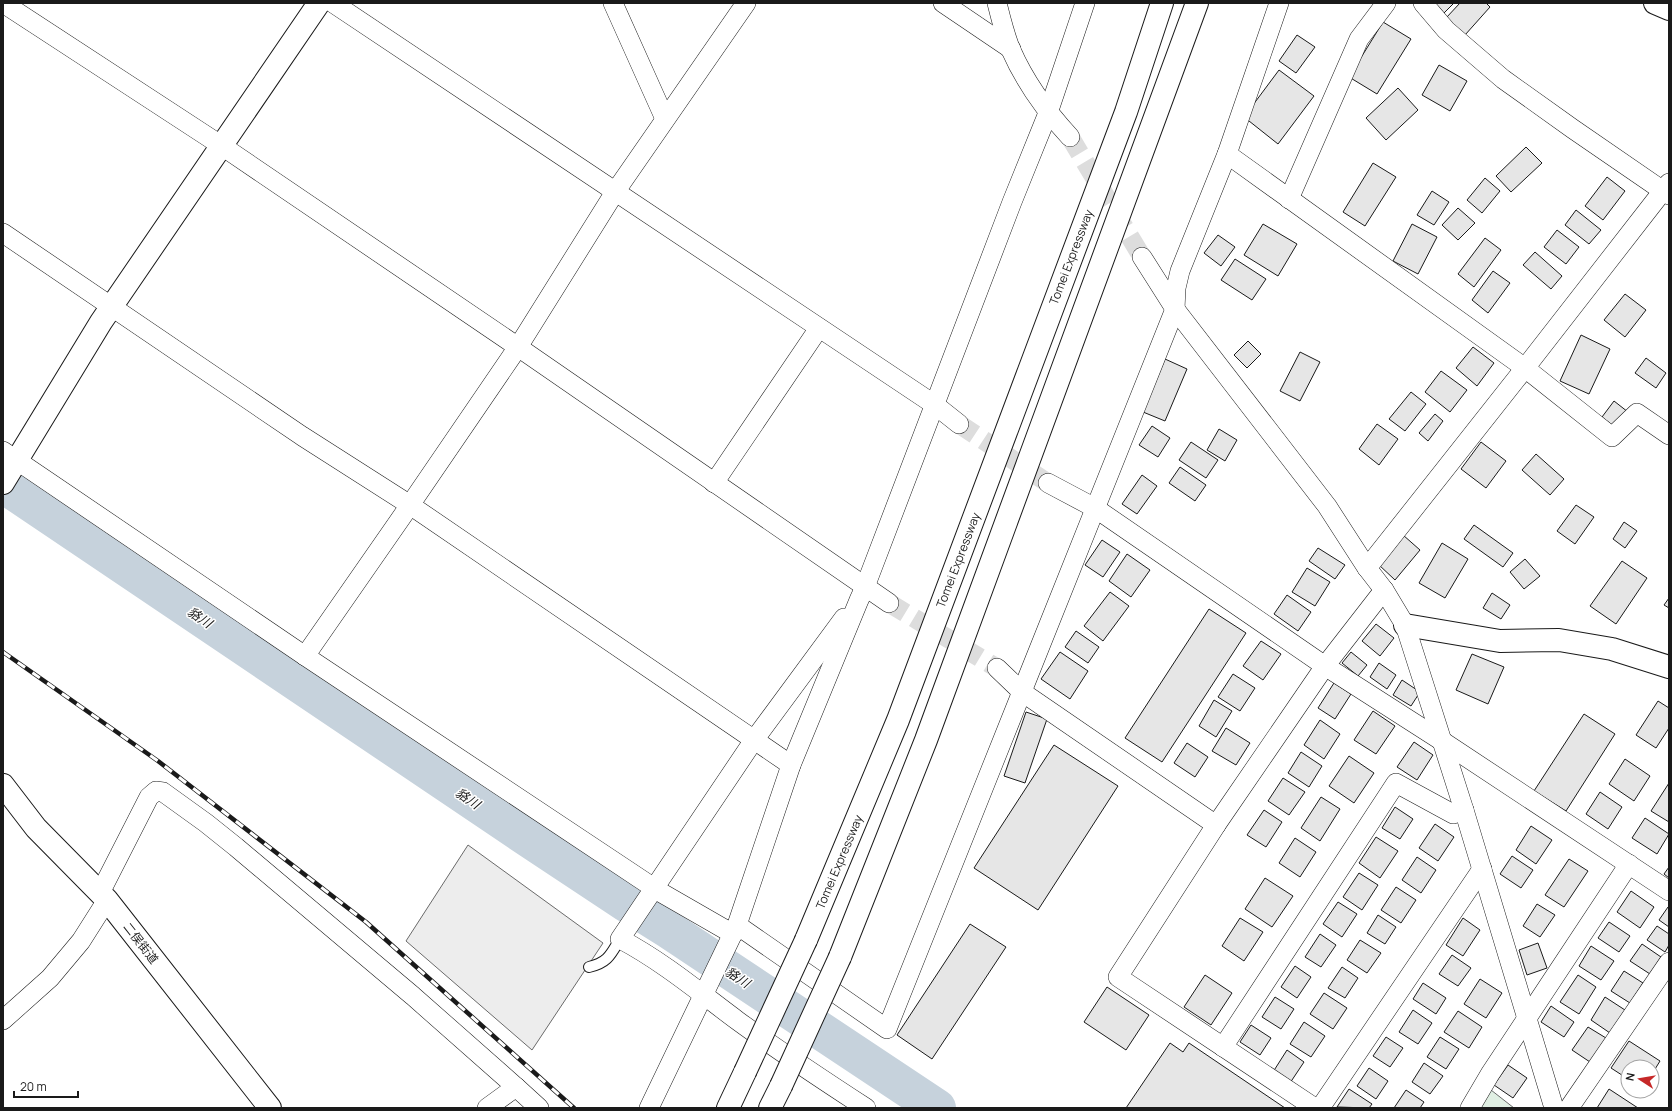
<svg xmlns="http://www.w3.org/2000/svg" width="1672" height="1111" viewBox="0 0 1672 1111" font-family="Manrope,'Noto Sans JP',sans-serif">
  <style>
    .green { fill: #e0efe3; stroke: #6a6a6a }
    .parking { fill: #ededed; stroke: #6a6a6a }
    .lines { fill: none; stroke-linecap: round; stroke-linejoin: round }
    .river { stroke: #c6d2dc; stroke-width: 38 }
    .building { fill: #e6e6e6; stroke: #1a1a1a }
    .minor-tunnel { stroke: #ddd; stroke-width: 19; stroke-dasharray: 19 10; stroke-linecap: butt }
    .service-casing { stroke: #1a1a1a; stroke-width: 12 }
    .minor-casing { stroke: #1a1a1a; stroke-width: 20 }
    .tertiary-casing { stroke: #1a1a1a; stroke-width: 24 }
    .motorway-casing { stroke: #1a1a1a; stroke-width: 24 }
    .service { stroke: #fff; stroke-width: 10 }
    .minor { stroke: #fff; stroke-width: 19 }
    .tertiary { stroke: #fff; stroke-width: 22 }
    .motorway { stroke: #fff; stroke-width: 22 }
    .rail-casing { stroke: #1a1a1a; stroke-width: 4.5 }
    .rail { stroke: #fff; stroke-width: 3; stroke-dasharray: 9; stroke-linecap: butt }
    .motorway-bridge-casing { stroke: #1a1a1a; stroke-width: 24; stroke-linecap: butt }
    .motorway-bridge { stroke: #fff; stroke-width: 22 }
    .labels { text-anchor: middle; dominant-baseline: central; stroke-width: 3; stroke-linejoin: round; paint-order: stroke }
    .street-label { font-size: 12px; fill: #1a1a1a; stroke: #fff }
    .water-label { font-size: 13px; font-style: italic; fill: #1a1a1a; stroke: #fff }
  </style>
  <rect width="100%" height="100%" fill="#fff"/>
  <polygon class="green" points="1491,1090 1514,1108 1480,1108"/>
  <polygon class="parking" points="468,845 603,943 532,1050 406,941"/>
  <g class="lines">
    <polyline class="river" points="3,484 531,840 626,903 669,930 937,1108"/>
  </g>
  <g class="building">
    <polygon points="1435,3 1454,3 1444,13"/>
    <polygon points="1460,3 1486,3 1490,7 1465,35 1446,18"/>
    <polygon points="1383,22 1411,39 1377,94 1349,77"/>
    <polygon points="1297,35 1315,47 1296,73 1279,61"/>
    <polygon points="1439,65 1467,81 1450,111 1422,95"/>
    <polygon points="1279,70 1314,96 1278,144 1244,117"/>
    <polygon points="1398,88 1418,110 1386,140 1366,118"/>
    <polygon points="1526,147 1542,163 1511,192 1496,176"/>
    <polygon points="1373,163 1396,177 1365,226 1343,212"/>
    <polygon points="1607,177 1625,191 1603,220 1585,206"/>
    <polygon points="1485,178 1500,191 1482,213 1467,200"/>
    <polygon points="1432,191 1449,202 1434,225 1417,215"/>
    <polygon points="1458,208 1475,223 1458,240 1442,225"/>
    <polygon points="1576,210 1601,230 1589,244 1565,225"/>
    <polygon points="1263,224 1297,244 1278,276 1244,255"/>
    <polygon points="1412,224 1437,237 1418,274 1393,261"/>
    <polygon points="1557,230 1579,247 1566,264 1544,247"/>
    <polygon points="1218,235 1235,247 1221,266 1204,253"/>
    <polygon points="1485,238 1501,250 1474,287 1458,274"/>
    <polygon points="1535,252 1562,276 1551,289 1523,265"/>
    <polygon points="1235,259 1266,279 1252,300 1221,280"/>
    <polygon points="1493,271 1510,283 1488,313 1472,300"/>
    <polygon points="1625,294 1646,310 1625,337 1604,320"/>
    <polygon points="1581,335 1610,349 1589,394 1560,381"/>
    <polygon points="1248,341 1261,354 1247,368 1234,355"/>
    <polygon points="1473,347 1494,363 1477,386 1456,368"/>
    <polygon points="1300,352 1320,362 1300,401 1280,391"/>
    <polygon points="1646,358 1666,373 1656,388 1635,373"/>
    <polygon points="1165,359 1187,369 1165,421 1143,412"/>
    <polygon points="1441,371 1467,390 1450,412 1425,392"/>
    <polygon points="1411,392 1426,404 1405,431 1389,419"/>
    <polygon points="1614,401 1628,412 1616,428 1602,417"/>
    <polygon points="1435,414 1443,421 1428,441 1419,433"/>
    <polygon points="1377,424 1398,439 1379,465 1359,449"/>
    <polygon points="1152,426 1170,438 1158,457 1139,445"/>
    <polygon points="1219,429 1237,440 1225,461 1207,450"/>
    <polygon points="1191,442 1218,460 1206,478 1179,460"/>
    <polygon points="1481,442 1506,461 1486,488 1461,469"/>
    <polygon points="1536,454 1564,479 1550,495 1522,470"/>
    <polygon points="1180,467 1206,485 1195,501 1169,483"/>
    <polygon points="1142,475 1157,486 1137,514 1122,504"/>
    <polygon points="1576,505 1594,517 1575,544 1557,531"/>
    <polygon points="1624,522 1637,531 1625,548 1613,539"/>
    <polygon points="1474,525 1513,553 1503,567 1464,539"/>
    <polygon points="1403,535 1420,550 1395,580 1378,564"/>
    <polygon points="1102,540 1120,552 1103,577 1085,565"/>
    <polygon points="1442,543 1468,559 1445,598 1419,583"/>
    <polygon points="1318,548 1345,565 1335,579 1309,561"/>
    <polygon points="1127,554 1150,570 1131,597 1109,581"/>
    <polygon points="1525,559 1540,576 1524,589 1510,572"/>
    <polygon points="1622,561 1647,578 1616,624 1590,606"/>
    <polygon points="1307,568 1330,582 1315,606 1292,592"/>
    <polygon points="1110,592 1129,606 1103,641 1084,626"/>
    <polygon points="1492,593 1510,605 1501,619 1483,608"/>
    <polygon points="1287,595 1311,612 1298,631 1274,614"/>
    <polygon points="1669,598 1669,608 1664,605"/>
    <polygon points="1209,609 1246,633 1162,762 1125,738"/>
    <polygon points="1376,624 1394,638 1380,656 1362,641"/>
    <polygon points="1076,631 1099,647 1088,663 1065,647"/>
    <polygon points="1261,641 1281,654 1263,680 1243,666"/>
    <polygon points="1060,652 1088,671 1070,699 1041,679"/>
    <polygon points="1351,652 1367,665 1358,676 1342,663"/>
    <polygon points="1472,654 1504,667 1488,704 1456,690"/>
    <polygon points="1379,663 1396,675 1387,689 1370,677"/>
    <polygon points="1233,674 1255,688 1240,711 1218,697"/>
    <polygon points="1402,680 1420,692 1411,706 1393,695"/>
    <polygon points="1334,683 1351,694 1335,719 1318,708"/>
    <polygon points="1214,700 1232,711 1216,737 1199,726"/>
    <polygon points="1658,701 1669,708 1669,728 1656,748 1636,735"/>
    <polygon points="1373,711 1395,726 1376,754 1354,740"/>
    <polygon points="1026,712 1047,719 1025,783 1004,776"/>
    <polygon points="1584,714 1615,734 1566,811 1534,791"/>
    <polygon points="1320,720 1340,734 1324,759 1304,745"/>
    <polygon points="1226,728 1250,743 1236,765 1212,751"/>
    <polygon points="1414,742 1433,755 1417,780 1397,767"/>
    <polygon points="1187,743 1208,757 1195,777 1174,763"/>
    <polygon points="1054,745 1118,786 1038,910 974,868"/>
    <polygon points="1301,752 1322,766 1309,787 1288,773"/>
    <polygon points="1349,756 1374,773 1354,803 1329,786"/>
    <polygon points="1625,759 1650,776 1634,801 1609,784"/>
    <polygon points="1283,778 1305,792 1289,815 1268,801"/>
    <polygon points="1669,783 1669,822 1651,811"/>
    <polygon points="1600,792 1622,807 1608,829 1586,814"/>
    <polygon points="1321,797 1340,809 1320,841 1301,828"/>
    <polygon points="1395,807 1413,819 1400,839 1382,828"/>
    <polygon points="1264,810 1282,822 1266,847 1247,835"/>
    <polygon points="1645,818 1669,834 1657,854 1632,838"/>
    <polygon points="1435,824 1454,837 1438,861 1419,848"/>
    <polygon points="1531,826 1552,840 1536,864 1516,850"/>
    <polygon points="1376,837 1398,851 1380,878 1359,863"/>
    <polygon points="1295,838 1316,852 1300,877 1279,863"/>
    <polygon points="1512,856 1533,870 1521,888 1500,874"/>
    <polygon points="1417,857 1436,870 1421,893 1402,880"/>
    <polygon points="1569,859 1588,871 1564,907 1545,895"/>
    <polygon points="1669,867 1669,878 1664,874"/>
    <polygon points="1359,873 1378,885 1362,910 1343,897"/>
    <polygon points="1265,878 1293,896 1272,927 1245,909"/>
    <polygon points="1396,887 1416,900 1401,923 1381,910"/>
    <polygon points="1631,891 1654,907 1640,928 1617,912"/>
    <polygon points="1338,902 1357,914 1342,937 1323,924"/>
    <polygon points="1537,904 1555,915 1540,937 1523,926"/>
    <polygon points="1668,907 1669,907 1669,927 1659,920"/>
    <polygon points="1378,915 1396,927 1385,944 1367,933"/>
    <polygon points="1240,918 1263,932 1244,961 1222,946"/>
    <polygon points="1463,918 1480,930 1463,956 1446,945"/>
    <polygon points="1609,922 1630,936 1619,952 1598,938"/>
    <polygon points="970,924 1006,947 932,1059 897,1035"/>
    <polygon points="1657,926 1669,934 1669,945 1665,952 1647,940"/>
    <polygon points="1320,934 1336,945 1321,967 1305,957"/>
    <polygon points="1360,940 1381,953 1367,973 1347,960"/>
    <polygon points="1538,943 1547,968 1527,975 1519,950"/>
    <polygon points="1642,944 1661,957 1650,974 1630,961"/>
    <polygon points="1591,946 1614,961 1601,980 1579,966"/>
    <polygon points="1452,955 1471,968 1458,986 1439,974"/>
    <polygon points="1295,966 1311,977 1297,998 1281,987"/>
    <polygon points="1342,967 1358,978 1345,998 1328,988"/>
    <polygon points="1624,971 1643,983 1630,1003 1611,991"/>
    <polygon points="1205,975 1232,993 1211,1025 1184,1007"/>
    <polygon points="1578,975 1596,987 1579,1014 1560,1002"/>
    <polygon points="1480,979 1502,993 1486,1018 1464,1004"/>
    <polygon points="1423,983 1446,998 1436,1014 1413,999"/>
    <polygon points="1107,987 1149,1015 1126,1050 1084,1022"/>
    <polygon points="1324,993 1347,1008 1333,1029 1310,1014"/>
    <polygon points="1275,997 1294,1009 1281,1029 1262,1017"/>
    <polygon points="1605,997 1625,1010 1610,1033 1591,1020"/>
    <polygon points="1551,1006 1574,1022 1564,1037 1541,1022"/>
    <polygon points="1413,1010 1432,1023 1418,1044 1399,1032"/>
    <polygon points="1458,1011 1482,1027 1469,1048 1444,1032"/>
    <polygon points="1304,1022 1325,1036 1311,1057 1290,1044"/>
    <polygon points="1251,1025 1271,1038 1260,1055 1240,1042"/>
    <polygon points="1588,1027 1606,1038 1590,1062 1572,1050"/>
    <polygon points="1386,1037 1403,1048 1390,1067 1373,1056"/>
    <polygon points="1440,1037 1459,1049 1446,1069 1427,1057"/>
    <polygon points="1629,1041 1660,1061 1652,1074 1652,1067 1628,1067 1628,1079 1611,1068"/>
    <polygon points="1170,1043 1183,1052 1189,1043 1285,1108 1126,1108"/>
    <polygon points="1287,1050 1304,1062 1290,1083 1273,1072"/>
    <polygon points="1424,1063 1443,1076 1430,1094 1412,1082"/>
    <polygon points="1508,1065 1527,1078 1513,1098 1494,1085"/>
    <polygon points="1369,1068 1388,1081 1376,1099 1357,1086"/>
    <polygon points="1349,1089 1372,1104 1369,1108 1337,1107"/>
    <polygon points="1609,1089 1638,1108 1597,1108"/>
    <polygon points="1406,1090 1424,1102 1420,1108 1394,1108"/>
  </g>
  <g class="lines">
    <g class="minor-tunnel">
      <polyline points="1070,137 1142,257"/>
      <polyline points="959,424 1048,483"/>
      <polyline points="889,603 997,668"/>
    </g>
    <defs>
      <path id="service" d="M589 967C608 963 611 954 620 939"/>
      <g id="minor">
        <polyline points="3,3 222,146 518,347 889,603"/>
        <polyline points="333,3 935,405 959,424"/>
        <polyline points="613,3 665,119"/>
        <polyline points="943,3 1011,49"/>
        <path d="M997 3C1001 19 1005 36 1011 50 1026 84 1045 110 1070 137"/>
        <polyline points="1423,3 1446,30 1503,79 1573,129 1669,195"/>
        <polyline points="1227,154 1525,368 1612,437 1637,413 1669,435"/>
        <polyline points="1289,199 1359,39 1386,3"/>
        <polyline points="3,233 302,436 410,505 791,765"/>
        <polyline points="1142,257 1175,309 1327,506 1367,568 1384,590 1405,625 1464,810 1554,1108"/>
        <polyline points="3,451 305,656 660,892 733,934"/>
        <polyline points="714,483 819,328"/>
        <polyline points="1048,483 1095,508 1325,666 1442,741 1669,891"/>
        <polyline points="1367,568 1525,368 1669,183"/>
        <path d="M844 618 754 740 620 939C662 961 699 992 738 1021 779 1051 823 1080 866 1108"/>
        <polyline points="305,656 410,505 518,347 615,192 746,3"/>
        <polyline points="997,668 1022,692 1216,825 1325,666 1384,590"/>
        <polyline points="1216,825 1118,977 1315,1108"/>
        <polyline points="100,893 149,797 156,791 163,792 206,823 236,847 413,996 516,1087"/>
        <polyline points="737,925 887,1029 1175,309 1176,288 1180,271 1227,154 1279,3"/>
        <polyline points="3,1020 50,978 81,941 107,900"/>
        <polyline points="1223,1047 1396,783 1453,814 1464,810"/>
        <polyline points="487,1108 516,1087 539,1108"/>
        <polyline points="649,1108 737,925 791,765 859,600 865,587 1012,202 1048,113 1085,3"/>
        <polyline points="1320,1108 1482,869"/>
        <polyline points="1470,1108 1490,1074 1629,864"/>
        <polyline points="1569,1108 1669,962"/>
      </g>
      <g id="tertiary">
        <polyline points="1655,3 1669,9"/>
        <polyline points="3,483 101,322 319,3"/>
        <polyline points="1405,625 1500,641 1559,640 1612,649 1669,667"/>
        <polyline points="3,785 36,828 107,900 270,1108"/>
      </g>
      <g id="motorway">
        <polyline points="806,940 898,720 1126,112 1162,3"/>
        <polyline points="840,957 926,740 1197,3"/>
        <polyline points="728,1108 745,1072"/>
        <polyline points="770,1108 781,1086"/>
      </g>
    </defs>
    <use href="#service" class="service-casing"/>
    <use href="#minor" class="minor-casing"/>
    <use href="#tertiary" class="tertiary-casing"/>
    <use href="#motorway" class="motorway-casing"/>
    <use href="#service" class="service"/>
    <use href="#minor" class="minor"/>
    <use href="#tertiary" class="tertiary"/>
    <use href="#motorway" class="motorway"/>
    <defs>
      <polyline id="rail" points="3,652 158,761 366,922 574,1108"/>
    </defs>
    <use href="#rail" class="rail-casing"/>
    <use href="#rail" class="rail"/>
    <defs>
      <g id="motorway-bridge">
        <polyline points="745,1072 806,940"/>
        <polyline points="781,1086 840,957"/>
      </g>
    </defs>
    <use href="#motorway-bridge" class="motorway-bridge-casing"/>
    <use href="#motorway-bridge" class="motorway-bridge"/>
  </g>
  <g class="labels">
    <g class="street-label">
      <text transform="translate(1071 257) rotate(-69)">Tomei Expressway</text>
      <text transform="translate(958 560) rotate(-69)">Tomei Expressway</text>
      <text transform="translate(839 862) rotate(-67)">Tomei Expressway</text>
      <text transform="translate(141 943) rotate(52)">二俣街道</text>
    </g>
    <g class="water-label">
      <text transform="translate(200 617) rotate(34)">貉川</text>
      <text transform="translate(468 798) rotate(34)">貉川</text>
      <text transform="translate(738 977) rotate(33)">貉川</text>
    </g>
  </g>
  <rect width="1672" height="1111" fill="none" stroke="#1a1a1a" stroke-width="8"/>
  <g transform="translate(1640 1079) rotate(282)"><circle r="19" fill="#ffffff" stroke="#a3a3a3"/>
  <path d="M0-3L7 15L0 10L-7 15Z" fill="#c62828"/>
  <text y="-6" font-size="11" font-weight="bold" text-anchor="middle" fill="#1a1a1a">N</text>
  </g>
  <path d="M14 1091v6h64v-6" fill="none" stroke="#1a1a1a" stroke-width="2"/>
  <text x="20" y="1091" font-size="12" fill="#1a1a1a" stroke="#ffffff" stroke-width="3" paint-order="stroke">20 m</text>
</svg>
